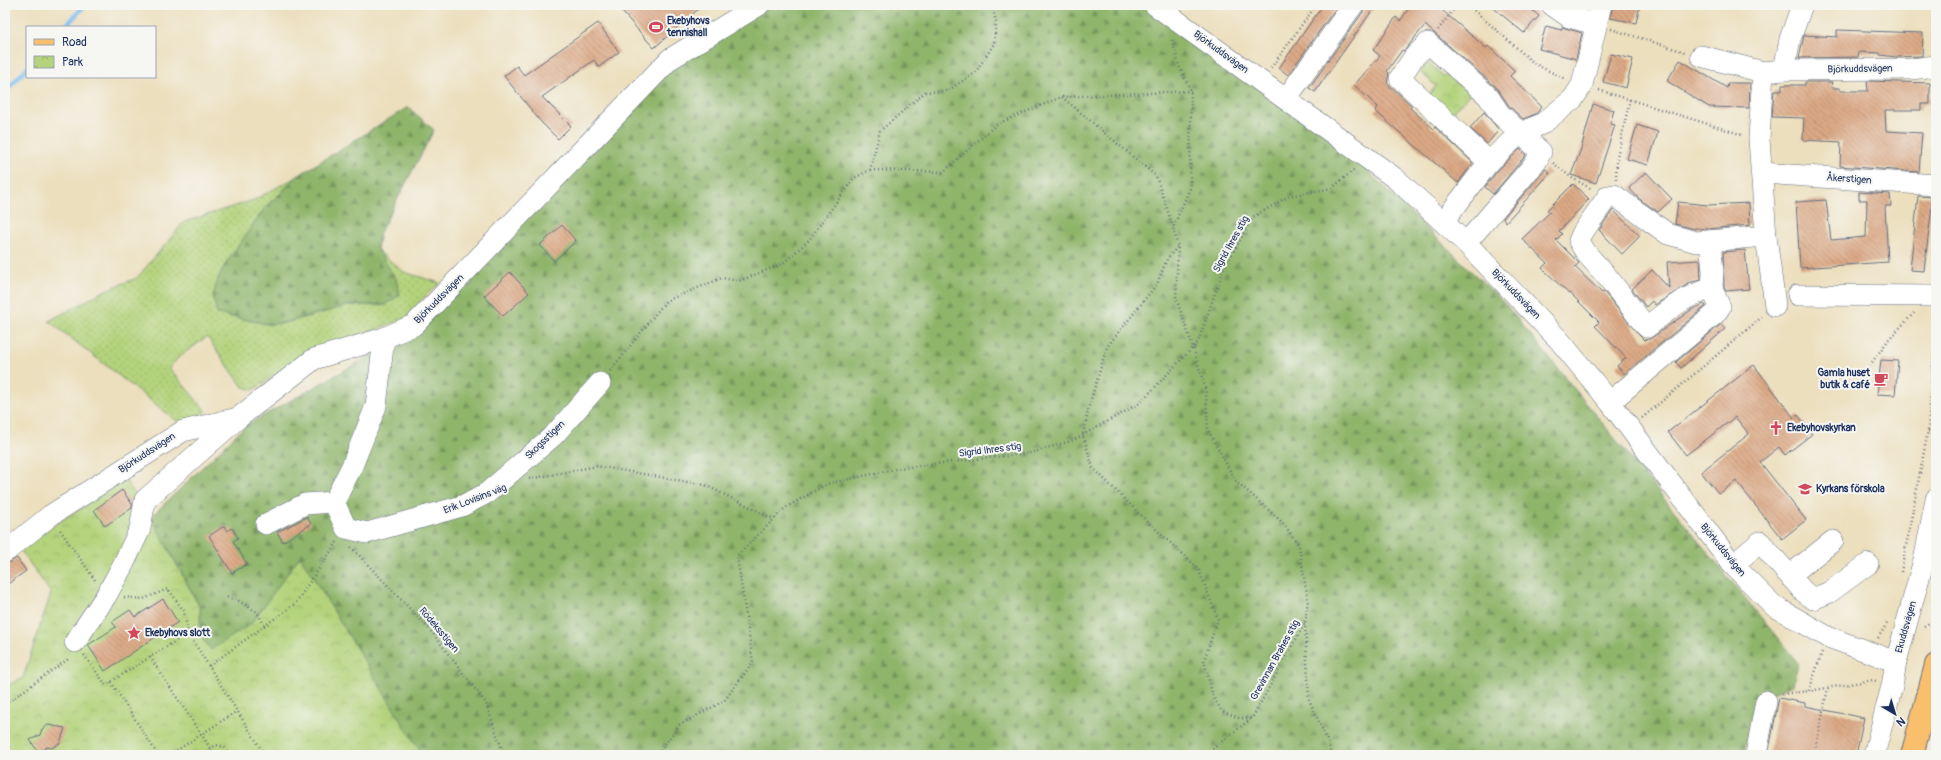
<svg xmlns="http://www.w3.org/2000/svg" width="1941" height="760" viewBox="0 0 1941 760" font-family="Pangolin,sans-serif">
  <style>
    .grass { fill: url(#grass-dots); stroke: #68816c }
    .forest { fill: url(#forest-firs); stroke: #557264 }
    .park { fill: url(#park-crowns); stroke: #68816c }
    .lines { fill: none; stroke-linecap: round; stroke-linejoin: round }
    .stream { stroke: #77beef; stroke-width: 4.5 }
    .building { fill: url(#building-back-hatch) }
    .minor-casing { stroke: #646d7f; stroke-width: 22 }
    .major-casing { stroke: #646d7f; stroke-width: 24 }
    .path { stroke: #646d7f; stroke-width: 2.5; stroke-dasharray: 1 3; stroke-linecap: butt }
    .minor { stroke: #fff; stroke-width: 21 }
    .major { stroke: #f9bf6d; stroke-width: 22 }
    .labels { text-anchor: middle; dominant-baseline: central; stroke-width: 4; stroke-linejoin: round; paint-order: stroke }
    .poi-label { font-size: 10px; font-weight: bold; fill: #1b2f5e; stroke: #f6f6f2; text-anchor: start }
    .street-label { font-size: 10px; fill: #1b2f5e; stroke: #f6f6f2 }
  </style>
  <defs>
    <pattern id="grass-dots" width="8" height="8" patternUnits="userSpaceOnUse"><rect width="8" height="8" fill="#b4d37b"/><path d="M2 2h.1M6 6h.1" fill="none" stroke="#9ab56d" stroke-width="1.8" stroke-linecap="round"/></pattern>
    <pattern id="forest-firs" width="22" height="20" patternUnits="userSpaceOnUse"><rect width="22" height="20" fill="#8fb56b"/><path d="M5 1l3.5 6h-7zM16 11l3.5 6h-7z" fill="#74945b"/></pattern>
    <pattern id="park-crowns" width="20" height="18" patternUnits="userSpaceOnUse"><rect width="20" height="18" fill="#b4d37b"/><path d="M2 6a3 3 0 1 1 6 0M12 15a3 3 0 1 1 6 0" fill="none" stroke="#9ab56d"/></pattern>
    <pattern id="building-back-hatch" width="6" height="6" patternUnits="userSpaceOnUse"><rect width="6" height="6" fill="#dca985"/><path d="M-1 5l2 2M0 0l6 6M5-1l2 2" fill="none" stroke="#b28a70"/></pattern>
  </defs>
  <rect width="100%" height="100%" fill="#f6f6f2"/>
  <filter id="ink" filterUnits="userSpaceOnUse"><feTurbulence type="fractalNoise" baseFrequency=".025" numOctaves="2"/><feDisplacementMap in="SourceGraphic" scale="8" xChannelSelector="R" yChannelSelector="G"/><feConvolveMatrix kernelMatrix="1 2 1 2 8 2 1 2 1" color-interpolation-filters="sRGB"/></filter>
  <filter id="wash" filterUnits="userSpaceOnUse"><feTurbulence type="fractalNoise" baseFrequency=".012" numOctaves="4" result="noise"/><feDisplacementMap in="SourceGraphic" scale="16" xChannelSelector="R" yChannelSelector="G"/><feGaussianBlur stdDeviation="0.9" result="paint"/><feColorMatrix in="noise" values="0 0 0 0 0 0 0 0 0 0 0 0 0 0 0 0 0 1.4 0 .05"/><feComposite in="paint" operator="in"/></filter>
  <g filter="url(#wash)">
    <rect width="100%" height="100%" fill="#ecdfbd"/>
    <polygon class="grass" points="296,177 280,194 267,205 226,264 218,279 250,320 267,324 284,323 350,305 385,305 396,279 377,250 404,272 440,283 420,301 414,315 305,356 253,390 243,387 207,337 180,356 169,368 206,411 182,425 49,321 106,290 137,278 184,222 254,200"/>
    <g class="forest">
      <polygon points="771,5 1147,5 1344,148 1506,305 1798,663 1793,685 1754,700 1744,755 422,755 300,556 251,624 211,651 200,636 200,607 151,517 245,426 420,328 677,63"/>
      <polygon points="408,107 434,130 380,232 377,249 396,279 400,295 385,305 350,305 284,323 267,324 217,314 213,296 218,279 226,263 267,205 280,194 296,177"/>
    </g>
    <g class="park">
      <polygon points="1428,63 1444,76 1450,70 1473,90 1448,118 1426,99 1436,86 1420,72"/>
      <polygon points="125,480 151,517 200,608 200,636 211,650 251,624 300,556 422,755 5,755 5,687 23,678 51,593 19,548"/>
    </g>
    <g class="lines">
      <g class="stream">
        <polyline points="65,27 85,5"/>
        <polyline points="5,92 27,68"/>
      </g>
    </g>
    <g id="blocks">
      <g class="building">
        <polygon points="616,5 703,5 654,48"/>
        <polygon points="1323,5 1338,5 1288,75 1279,68"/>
        <polygon points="1365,5 1376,5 1315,92 1309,88 1363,12"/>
        <polygon points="1411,5 1436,5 1486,48 1488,46 1515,71 1510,76 1542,107 1536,114 1523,119 1509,106 1496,87 1425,25 1404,51 1402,50 1387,71 1389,73 1387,83 1412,106 1410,108 1434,129 1435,127 1472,162 1472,164 1458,183 1375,111 1378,107 1354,85 1380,56 1373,50 1396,17 1400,21"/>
        <polygon points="1490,5 1526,5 1539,16 1524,33"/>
        <polygon points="1640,5 1636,23 1610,18 1613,5"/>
        <polygon points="598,23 619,52 599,67 594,60 542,97 571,126 558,139 541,122 504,76 517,66 524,75"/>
        <polygon points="1546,26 1561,30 1562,27 1582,33 1576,59 1539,49"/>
        <polygon points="1837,30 1923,33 1922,56 1896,57 1880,55 1880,53 1859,52 1858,57 1799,58 1804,35 1837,37"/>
        <polygon points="1611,54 1633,59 1626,88 1603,82"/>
        <polygon points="1680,60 1727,88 1728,83 1750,83 1749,108 1709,107 1667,81"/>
        <polygon points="1867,81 1930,83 1930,104 1921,104 1921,110 1885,110 1886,131 1922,133 1919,172 1840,166 1841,142 1803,140 1804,118 1772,117 1774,91 1782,91 1782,85 1805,85 1805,82 1832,82 1831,88 1840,88 1840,91 1868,91"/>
        <polygon points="1593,104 1614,110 1610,124 1615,125 1596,183 1571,175 1581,149"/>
        <polygon points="1484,112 1499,130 1487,144 1470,128"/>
        <polygon points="1637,125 1658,132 1648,165 1627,159"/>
        <polygon points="1520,149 1526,155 1493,194 1485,187 1498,170"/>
        <polygon points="1546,169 1550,173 1506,222 1503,218"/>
        <polygon points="1646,172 1672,199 1658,212 1638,198 1629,188"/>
        <polygon points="1573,184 1589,199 1559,231 1562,234 1556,240 1579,263 1575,267 1602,293 1604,292 1639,335 1644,340 1650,339 1691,310 1704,304 1706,306 1624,374 1617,366 1626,358 1595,326 1599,322 1570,293 1569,294 1542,268 1547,263 1522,239 1550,212 1547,210"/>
        <polygon points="1859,192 1890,194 1891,206 1885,206 1888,262 1800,268 1796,202 1826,200 1831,240 1866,237 1867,200 1859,200"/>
        <polygon points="1918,196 1933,197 1924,271 1910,270"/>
        <polygon points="1678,202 1708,205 1749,203 1750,225 1707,229 1695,228 1695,229 1675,224"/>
        <polygon points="1613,210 1640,236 1622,254 1599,230"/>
        <polygon points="562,225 576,241 554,261 540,245"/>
        <polygon points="1745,250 1749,289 1726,291 1724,287 1723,252"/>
        <polygon points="1700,260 1701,280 1687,283 1688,284 1655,305 1652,301 1646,307 1632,289 1652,270 1669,288 1667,262"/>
        <polygon points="510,272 529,293 503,316 484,296"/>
        <polygon points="1721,324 1725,329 1681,368 1676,362"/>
        <polygon points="1881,360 1898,361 1895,395 1877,394"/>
        <polygon points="1754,365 1794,418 1798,415 1812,434 1785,455 1779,447 1760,462 1806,520 1782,539 1736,481 1719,494 1701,472 1749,434 1735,417 1686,455 1668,432"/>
        <polygon points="122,490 132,504 132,508 105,526 94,510"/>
        <polygon points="307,517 311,524 283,542 277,532"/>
        <polygon points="224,526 227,531 232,528 238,538 233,541 247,564 232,573 209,536"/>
        <polygon points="17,558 26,571 5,586 5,565"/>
        <polygon points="163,599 178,622 105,671 88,645 116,627 112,622 130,610 135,617"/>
        <polygon points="1779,698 1805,703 1805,706 1864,718 1856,755 1768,755"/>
        <polygon points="48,725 65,728 60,743 52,748 47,747 39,753 30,740 40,735 42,729"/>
      </g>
    </g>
  </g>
  <g filter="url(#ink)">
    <use href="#blocks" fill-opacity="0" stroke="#646d7f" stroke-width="1"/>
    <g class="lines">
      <defs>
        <g id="minor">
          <polyline points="1155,5 1396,179 1466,243 1560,341 1610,402 1733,565 1774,606 1828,637 1896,662"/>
          <polyline points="1552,5 1569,17 1596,24"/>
          <polyline points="1701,56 1763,72"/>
          <polyline points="1784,70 1790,39 1802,5"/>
          <polyline points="1286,99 1353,5"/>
          <polyline points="1762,173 1936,185"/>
          <polyline points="1442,221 1448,216 1489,162 1520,133 1542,124 1573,99 1582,85 1601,5"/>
          <polyline points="1710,241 1713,271 1712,289"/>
          <polyline points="1466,243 1536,162 1541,152 1500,114 1488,96 1428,43 1414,57 1400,78 1489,162"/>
          <polyline points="1798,295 1936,296"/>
          <polyline points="1775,306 1766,236 1759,139 1763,72 1784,70 1911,69 1936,66"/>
          <polyline points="384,338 376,406 352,466 334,502 346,528 367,533 462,506 487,493 554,435 600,383"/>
          <path d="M1610 402 1715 314 1720 307 1712 289C1686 294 1667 311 1647 327L1643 323 1609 279 1586 253 1579 241 1583 232 1608 196 1614 195 1668 234 1696 242 1766 236"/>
          <polyline points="266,524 305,504 334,502"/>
          <polyline points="5,552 51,515 183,431 238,418"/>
          <polyline points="1733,565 1760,542 1803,591 1813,599 1830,592 1868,564"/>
          <polyline points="1790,575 1833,541"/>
          <polyline points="75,642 106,596 123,565 140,529 145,500 238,418 314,359 384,338 414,325 670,59 759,5"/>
          <polyline points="1756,755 1766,701"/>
          <polyline points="1874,755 1892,686 1896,662 1925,556 1936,499"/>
        </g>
        <polyline id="major" points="1912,755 1936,665"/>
      </defs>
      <use href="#minor" class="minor-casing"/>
      <use href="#major" class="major-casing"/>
      <g class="path">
        <polyline points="1468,5 1535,64 1565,79"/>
        <polyline points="1611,29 1685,52"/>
        <polyline points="1438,30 1457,5"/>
        <polyline points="1172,40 1179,66 1191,91 1190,188 1173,228 1178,247 1176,298 1193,347 1206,391 1208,430 1235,480 1284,524 1299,546 1308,600 1305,623 1252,718 1210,751 1208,755"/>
        <polyline points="1271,68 1316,5"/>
        <polyline points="1599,90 1743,135"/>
        <polyline points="1062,97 1156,176 1173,227"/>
        <polyline points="1553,163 1572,178 1592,189"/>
        <polyline points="870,170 943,172 997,124 1061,97 1191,91"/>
        <polyline points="1616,179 1617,157 1630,99"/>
        <polyline points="1177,247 1167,259 1157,284 1107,347 1089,406 1083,435 1093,468 1150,524 1198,568 1218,619 1204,660 1213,697 1222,711 1239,718 1251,718"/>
        <polyline points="610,371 666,301 722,278 739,281 782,264 809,240 854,178 870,170 880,131 925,92 947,91 975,73 994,44 996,22 992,5"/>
        <polyline points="1865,372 1889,339 1914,313"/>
        <polyline points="1642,418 1762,317"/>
        <polyline points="1928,431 1936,432"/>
        <polyline points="529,479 597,466 705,485 774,519"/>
        <polyline points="60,530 95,580"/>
        <polyline points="351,547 430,630 486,703 504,755"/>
        <polyline points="1901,572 1928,431 1936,324"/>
        <polyline points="223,596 239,601 257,612 265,626"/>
        <polyline points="124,597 143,599 168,589 184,611 188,633"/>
        <polyline points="1305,623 1309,699 1329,745 1331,755"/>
        <polyline points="1924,626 1936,619"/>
        <polyline points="1878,638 1888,622"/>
        <polyline points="1822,652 1809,691 1873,680 1876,681"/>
        <polyline points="84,655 106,685 188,633 265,755"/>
        <polyline points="150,657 215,755"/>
        <polyline points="209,666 295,604 337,542"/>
        <polyline points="111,682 158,755"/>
        <polyline points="1782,694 1809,691"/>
        <polyline points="5,704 67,660 69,657"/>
        <polyline points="170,755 237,711"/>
        <polyline points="205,755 211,748 216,745 224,747 230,755"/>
        <polyline points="660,755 662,748 679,725 724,701 753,662 737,556 785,508 827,484 900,468 1031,453 1074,440 1140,403 1198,342 1224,268 1253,217 1289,196 1332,188 1355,169"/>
        <polyline points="1814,755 1828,688"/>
      </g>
      <use href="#minor" class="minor"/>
      <use href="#major" class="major"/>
    </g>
  </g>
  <defs>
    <symbol id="stadium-bare" viewBox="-9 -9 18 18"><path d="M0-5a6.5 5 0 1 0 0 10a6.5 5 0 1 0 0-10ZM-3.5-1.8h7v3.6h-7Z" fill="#d1495b" stroke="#f6f6f2" stroke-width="2.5" paint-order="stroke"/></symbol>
    <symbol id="cafe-bare" viewBox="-9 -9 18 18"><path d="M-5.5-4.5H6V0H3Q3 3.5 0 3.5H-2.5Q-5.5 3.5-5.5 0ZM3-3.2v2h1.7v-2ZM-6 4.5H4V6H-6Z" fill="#d1495b" stroke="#f6f6f2" stroke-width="2.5" paint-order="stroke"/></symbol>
    <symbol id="church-bare" viewBox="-9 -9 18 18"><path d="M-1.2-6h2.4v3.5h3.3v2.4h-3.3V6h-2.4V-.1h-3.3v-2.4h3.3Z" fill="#d1495b" stroke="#f6f6f2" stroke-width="2.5" paint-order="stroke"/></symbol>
    <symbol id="school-bare" viewBox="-9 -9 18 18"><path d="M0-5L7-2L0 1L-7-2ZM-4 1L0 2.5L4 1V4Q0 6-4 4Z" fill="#d1495b" stroke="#f6f6f2" stroke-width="2.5" paint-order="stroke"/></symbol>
    <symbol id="sight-bare" viewBox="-9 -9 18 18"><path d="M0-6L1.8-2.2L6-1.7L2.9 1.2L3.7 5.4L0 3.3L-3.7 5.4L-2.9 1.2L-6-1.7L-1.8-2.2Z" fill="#d1495b" stroke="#f6f6f2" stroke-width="2.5" paint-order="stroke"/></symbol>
  </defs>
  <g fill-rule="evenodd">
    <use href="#stadium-bare" x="646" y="17" width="20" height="20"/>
    <use href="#cafe-bare" x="1871" y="369" width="20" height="20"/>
    <use href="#church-bare" x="1766" y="418" width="20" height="20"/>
    <use href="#school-bare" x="1795" y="479" width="20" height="20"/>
    <use href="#sight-bare" x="124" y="623" width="20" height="20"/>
  </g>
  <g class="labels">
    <g class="poi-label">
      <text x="667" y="21">Ekebyhovs<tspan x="667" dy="12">tennishall</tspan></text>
      <text x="1870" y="373" text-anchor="end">Gamla huset<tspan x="1870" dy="12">butik &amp; café</tspan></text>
      <text x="1787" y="428">Ekebyhovskyrkan</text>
      <text x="1816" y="489">Kyrkans förskola</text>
      <text x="145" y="633">Ekebyhovs slott</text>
    </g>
    <g class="street-label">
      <text transform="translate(1221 52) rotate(36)">Björkuddsvägen</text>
      <text transform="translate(1860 69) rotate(-1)">Björkuddsvägen</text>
      <text transform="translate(1849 179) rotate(4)">Åkerstigen</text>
      <text transform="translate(1231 244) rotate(-61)">Sigrid Ihres stig</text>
      <text transform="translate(1516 294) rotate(46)">Björkuddsvägen</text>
      <text transform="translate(439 299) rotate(-45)">Björkuddsvägen</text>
      <text transform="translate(545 440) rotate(-44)">Skogsstigen</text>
      <text transform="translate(990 450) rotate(-7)">Sigrid Ihres stig</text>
      <text transform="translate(147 453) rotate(-33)">Björkuddsvägen</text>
      <text transform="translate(475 499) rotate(-21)">Erik Lovisins väg</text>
      <text transform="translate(1723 550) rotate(51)">Björkuddsvägen</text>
      <text transform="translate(1906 627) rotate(-74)">Ekuddsvägen</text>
      <text transform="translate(439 630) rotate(50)">Rödeksstigen</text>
      <text transform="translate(1275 660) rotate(-61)">Grevinnan Brahes stig</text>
    </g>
  </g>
  <rect width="1941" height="760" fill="none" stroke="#f6f6f2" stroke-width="20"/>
  <rect x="26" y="26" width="130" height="52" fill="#f6f6f2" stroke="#9ea6b7"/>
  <rect x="34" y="39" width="20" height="6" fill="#f9bf6d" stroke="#9ea6b7"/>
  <text x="62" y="46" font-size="12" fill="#1b2f5e">Road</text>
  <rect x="34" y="56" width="20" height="12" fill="url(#park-crowns)" stroke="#9ea6b7"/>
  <text x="62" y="66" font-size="12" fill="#1b2f5e">Park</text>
  <g transform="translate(1895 714) rotate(142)" stroke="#f6f6f2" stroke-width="3" paint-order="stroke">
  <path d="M0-3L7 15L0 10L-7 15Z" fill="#1b2f5e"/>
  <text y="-6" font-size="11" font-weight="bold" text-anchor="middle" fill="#1b2f5e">N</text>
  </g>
</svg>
